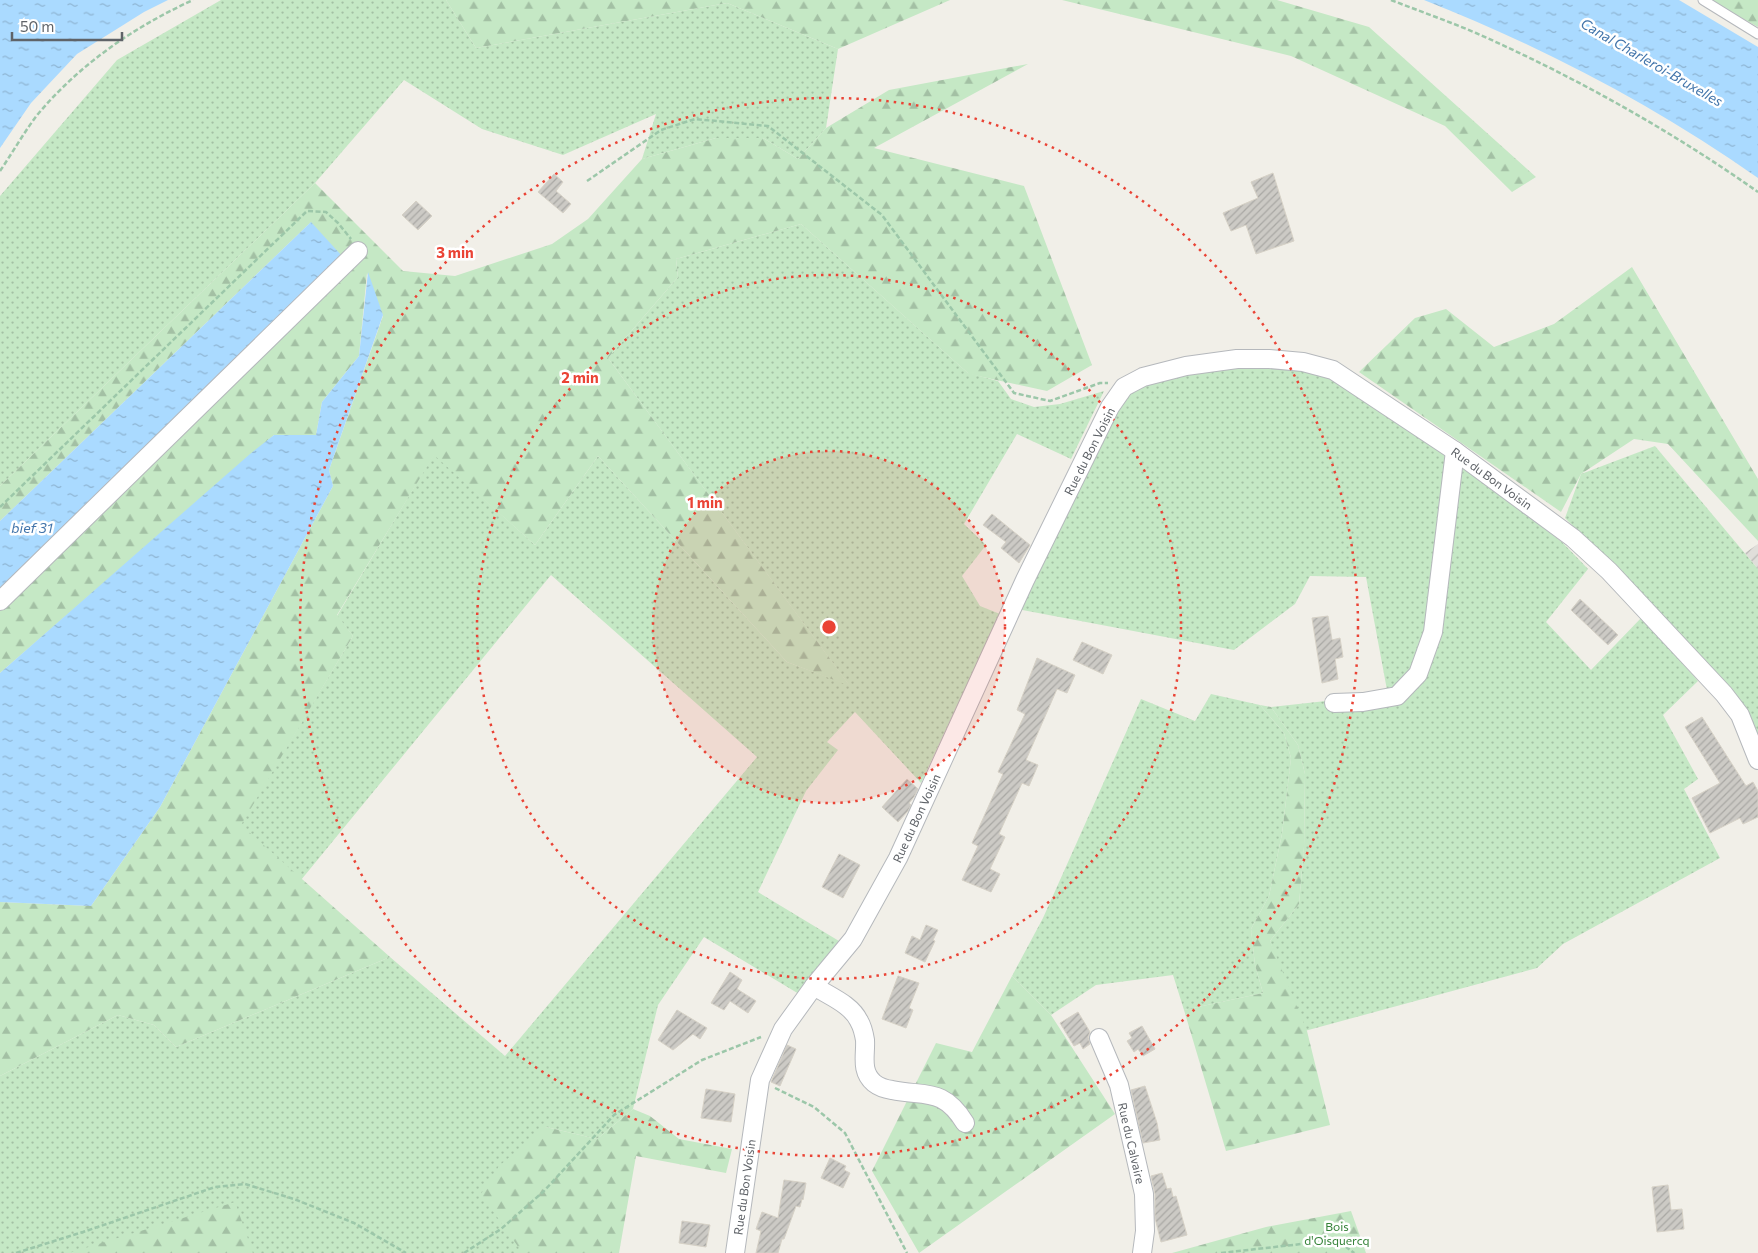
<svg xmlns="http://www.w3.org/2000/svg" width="1758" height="1253" viewBox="0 0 1758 1253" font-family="Commissioner,sans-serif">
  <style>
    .industrial { fill: url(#industrial-furrows) }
    .grass { fill: url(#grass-dots) }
    .forest { fill: url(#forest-firs) }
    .water { fill: url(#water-ripples) }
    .building { fill: url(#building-hatch); stroke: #d6d1c6 }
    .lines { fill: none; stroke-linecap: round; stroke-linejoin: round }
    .lane-casing { stroke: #b5b8bc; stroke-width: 11 }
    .street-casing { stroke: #b5b8bc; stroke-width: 20 }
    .path { stroke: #9cc7a9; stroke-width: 2.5; stroke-dasharray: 5 2.5; stroke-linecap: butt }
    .lane { stroke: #fff; stroke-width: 9 }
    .street { stroke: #fff; stroke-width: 18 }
    .ring { fill: none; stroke: #ea4335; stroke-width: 2.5; stroke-dasharray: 2.5 5 }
    .labels { text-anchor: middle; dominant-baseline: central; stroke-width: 5; stroke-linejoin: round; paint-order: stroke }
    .street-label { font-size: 12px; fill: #5f6368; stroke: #fff }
    .park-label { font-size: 12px; fill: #348238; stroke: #fff }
    .water-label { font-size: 14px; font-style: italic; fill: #4174aa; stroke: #fff }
    .centre { fill: #ea4335; stroke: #fff; stroke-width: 2.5 }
    .ring-label { font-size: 15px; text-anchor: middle; font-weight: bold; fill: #ea4335; stroke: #fff; stroke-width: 5; stroke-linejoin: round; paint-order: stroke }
  </style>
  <defs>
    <pattern id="industrial-furrows" width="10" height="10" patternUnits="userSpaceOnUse" patternTransform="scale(1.25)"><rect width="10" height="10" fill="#e0deda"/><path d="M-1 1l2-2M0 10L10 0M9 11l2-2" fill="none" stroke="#b9b8b5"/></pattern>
    <pattern id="grass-dots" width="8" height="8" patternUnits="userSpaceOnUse" patternTransform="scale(1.25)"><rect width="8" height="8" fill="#c5e8c5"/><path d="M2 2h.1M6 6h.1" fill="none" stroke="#a3c0a4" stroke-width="1.8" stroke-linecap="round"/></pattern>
    <pattern id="forest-firs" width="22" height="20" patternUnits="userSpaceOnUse" patternTransform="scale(1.25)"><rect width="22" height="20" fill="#c5e8c5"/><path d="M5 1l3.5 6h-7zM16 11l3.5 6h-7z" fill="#a3c0a4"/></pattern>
    <pattern id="water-ripples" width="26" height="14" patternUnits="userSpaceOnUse" patternTransform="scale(1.25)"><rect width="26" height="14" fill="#aadaff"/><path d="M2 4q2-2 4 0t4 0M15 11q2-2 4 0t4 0" fill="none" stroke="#8eb4d2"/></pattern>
    <pattern id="building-hatch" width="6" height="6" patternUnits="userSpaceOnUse" patternTransform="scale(1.25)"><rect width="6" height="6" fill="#cccac5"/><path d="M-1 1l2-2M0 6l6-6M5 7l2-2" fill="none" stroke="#a9a8a4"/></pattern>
  </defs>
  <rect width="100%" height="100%" fill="#f1efe8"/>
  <polygon class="industrial" points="1758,544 1758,569 1745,553"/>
  <g class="grass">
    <polygon points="221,0 446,0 476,48 727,3 838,49 826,128 798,159 763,138 716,138 642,159 656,114 563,155 482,129 404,80 315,183 0,486 0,196 117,60"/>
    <polygon points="801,224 968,373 998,381 1011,399 1034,407 1060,404 1104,391 1071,459 1017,434 964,524 986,545 962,576 980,606 1000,614 921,783 855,712 827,742 838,750 806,791 758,892 839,941 799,994 704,937 658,1005 633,1109 597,1139 546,1127 519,1253 0,1253 0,1076 118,1015 154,1025 176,1047 390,957 505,1056 757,757 551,575 301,880 240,825 353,636 337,616 434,454 535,545 598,456 787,662 849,685 608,358 678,277 676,259"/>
    <polygon points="1293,365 1340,378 1377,402 1562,542 1588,569 1546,622 1591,670 1642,617 1698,681 1663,715 1698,779 1684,789 1720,858 1563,944 1537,968 1301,1032 1270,941 1299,904 1304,847 1305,774 1298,745 1271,707 1326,701 1387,690 1366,577 1310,576 1295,604 1234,650 1017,609 1126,395 1137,386 1209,369"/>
    <polygon points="1655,446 1758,569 1758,745 1649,603 1565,518 1581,474"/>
    <polygon points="1211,694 1260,705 1284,733 1291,758 1282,834 1269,896 1251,929 1255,965 1263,993 1184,1010 1173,975 1096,985 1051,1015 1012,976 1043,918 1141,699 1195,721"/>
  </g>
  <g class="forest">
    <polygon points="446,0 950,0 838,49 727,3 476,48"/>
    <polygon points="1062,0 1277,0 1369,27 1536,177 1512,192 1445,126 1291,56"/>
    <polygon points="1709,0 1758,0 1758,27"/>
    <polygon points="1028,64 874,148 1024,186 1092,365 1047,391 969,374 801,224 676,259 678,277 608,358 850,686 787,662 598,456 535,545 434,455 337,615 353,636 241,825 390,957 176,1047 154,1025 118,1015 0,1076 0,902 91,906 160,807 333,486 329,470 383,316 367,273 359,356 322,402 316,435 274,435 0,673 0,595 311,222 0,521 0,486 315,183 403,271 455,276 552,244 588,219 642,159 716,138 763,138 798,159 826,128 889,90"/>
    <polygon points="1632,267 1758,479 1758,541 1668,444 1634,439 1581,474 1561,512 1359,372 1415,318 1446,309 1494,347 1554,324"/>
    <polygon points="1260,705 1271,707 1298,745 1305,774 1304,847 1299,904 1270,941 1307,1031 1330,1125 1226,1151 1184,1010 1263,993 1255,965 1251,929 1269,896 1282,834 1291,758 1284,733"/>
    <polygon points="1012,976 1051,1015 1115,1114 919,1253 872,1171 936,1043 972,1052"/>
    <polygon points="633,1109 650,1116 679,1139 732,1149 726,1173 636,1156 619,1253 519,1253 519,1248 481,1194 499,1166 546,1127 597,1139"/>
    <polygon points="235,1202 253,1253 69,1253"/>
    <polygon points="1351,1211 1366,1253 1172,1253 1266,1227"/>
  </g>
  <g class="water">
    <polygon points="0,0 168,0 144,12 77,54 31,103 0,148"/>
    <path d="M1424 0H1679L1758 47V178C1654 105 1543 47 1424 0Z"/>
    <polygon points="311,222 342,256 0,595 0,521"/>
    <polygon points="368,272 383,315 329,470 333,486 160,807 91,906 0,902 0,673 250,454 274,435 316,435 322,402 359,356"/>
  </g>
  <g class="building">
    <polygon points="1273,173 1294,241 1256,254 1246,225 1231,231 1223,213 1258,198 1251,182"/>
    <polygon points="554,174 563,182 556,191 571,204 563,213 538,192"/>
    <polygon points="416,201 432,216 418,230 402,215"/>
    <polygon points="992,514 1030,545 1019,563 1001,548 1006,542 983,525"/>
    <polygon points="1580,599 1618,635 1608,645 1571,610"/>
    <polygon points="1328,616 1332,640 1340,638 1343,657 1335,659 1338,679 1322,683 1312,618"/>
    <polygon points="1082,642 1112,655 1103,674 1073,660"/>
    <polygon points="1037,658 1075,675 1067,693 1057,689 1026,760 1038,765 1029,786 1022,783 999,834 1005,837 990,869 1000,874 991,892 962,880 978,846 972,843 1003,774 998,772 1025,714 1017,710"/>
    <polygon points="1702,717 1746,786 1753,782 1758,791 1758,817 1743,824 1740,818 1710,833 1692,798 1720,783 1685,727"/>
    <polygon points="907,779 918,789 914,797 909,803 911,805 908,811 898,822 882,807"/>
    <polygon points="839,854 860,865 843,898 822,887"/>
    <polygon points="926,925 938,930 933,940 935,941 925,962 905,953 912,936 920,940"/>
    <polygon points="730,972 742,980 737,989 756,1001 748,1013 730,1001 724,1010 711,1003"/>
    <polygon points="898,976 919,983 909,1008 913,1010 906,1028 882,1019"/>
    <polygon points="677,1010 707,1028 700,1039 693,1034 673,1050 658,1040"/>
    <polygon points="1078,1012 1090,1032 1088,1037 1090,1044 1083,1049 1080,1043 1074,1046 1060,1023"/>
    <polygon points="1142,1026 1155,1049 1143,1056 1138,1049 1134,1052 1127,1041 1132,1038 1129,1033"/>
    <polygon points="787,1045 796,1049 780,1086 771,1082"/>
    <polygon points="1145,1086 1157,1123 1160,1140 1143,1143 1131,1090"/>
    <polygon points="706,1089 735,1094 731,1122 701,1118"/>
    <polygon points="830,1158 846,1166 844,1170 850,1173 843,1188 821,1178"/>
    <polygon points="1162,1173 1167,1189 1171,1188 1173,1197 1176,1196 1187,1235 1161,1242 1155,1218 1155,1194 1151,1176"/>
    <polygon points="784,1180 806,1183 803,1200 802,1199 800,1207 796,1206 784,1239 782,1239 778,1253 756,1253 761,1231 756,1229 762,1212 778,1218"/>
    <polygon points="1668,1185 1671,1210 1682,1209 1684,1229 1657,1232 1652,1187"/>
    <polygon points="682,1221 710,1225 706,1247 679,1243"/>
  </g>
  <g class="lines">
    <defs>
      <polyline id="lane" points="1703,0 1758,34"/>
      <g id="street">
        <polyline points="0,601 358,251"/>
        <polyline points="1334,703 1363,702 1397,696 1418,674 1433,632 1455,451"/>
        <path d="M814 986C829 996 851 1004 859 1021 862 1026 864 1034 865 1040 866 1055 860 1071 874 1083 879 1087 885 1089 892 1090 925 1097 943 1087 965 1123"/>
        <polyline points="1099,1038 1119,1085 1144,1194 1145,1231 1142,1253"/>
        <polyline points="735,1253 760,1080 783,1029 814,986 853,939 898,858 1025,580 1110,407 1124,387 1143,377 1186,366 1237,359 1269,359 1303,362 1333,370 1455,451 1573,538 1609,571 1724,694 1740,715 1758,760"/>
      </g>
    </defs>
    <use href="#lane" class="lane-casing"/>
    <use href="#street" class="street-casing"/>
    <g class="path">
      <path d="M1391 0C1419 11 1448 21 1476 33 1575 77 1670 130 1758 192"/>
      <path d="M0 171C13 152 24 132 38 114 80 64 134 27 193 0"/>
      <polyline points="587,181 661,130 695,119 768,126 882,215 1014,393 1050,401 1100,383 1108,383"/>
      <polyline points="0,507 307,211 326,212 338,223 351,239"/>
      <polyline points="775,1088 814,1107 845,1133 907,1253"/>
      <polyline points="16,1253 83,1232 215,1187 245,1184 294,1199 354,1223 406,1253"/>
      <polyline points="464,1253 501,1229 544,1191 614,1115 702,1060 761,1037"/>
      <polyline points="1221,1253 1337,1240 1354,1253"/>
    </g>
    <use href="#lane" class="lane"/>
    <use href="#street" class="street"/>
  </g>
  <circle cx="829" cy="627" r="176" fill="#ea4335" fill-opacity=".12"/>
  <g class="ring">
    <circle cx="829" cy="627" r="176"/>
    <circle cx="829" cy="627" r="352"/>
    <circle cx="829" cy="627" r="529"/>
  </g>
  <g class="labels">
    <g class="street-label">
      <text transform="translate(1089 451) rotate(-63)">Rue du Bon Voisin</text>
      <text transform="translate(1492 478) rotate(36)">Rue du Bon Voisin</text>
      <text transform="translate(916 818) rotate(-65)">Rue du Bon Voisin</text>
      <text transform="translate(1132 1143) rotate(77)">Rue du Calvaire</text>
      <text transform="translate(744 1187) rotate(-82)">Rue du Bon Voisin</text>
    </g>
    <g class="park-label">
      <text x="1337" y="1226">Bois<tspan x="1337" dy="14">d'Oisquercq</tspan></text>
    </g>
    <g class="water-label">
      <text transform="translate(1652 62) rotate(30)">Canal Charleroi-Bruxelles</text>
      <text x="32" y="527">bief 31</text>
    </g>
  </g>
  <circle cx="829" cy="627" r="8" class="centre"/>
  <g class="ring-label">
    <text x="455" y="258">3 min</text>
    <text x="580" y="383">2 min</text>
    <text x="705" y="508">1 min</text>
  </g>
  <path d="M12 32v8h110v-8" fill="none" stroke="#5f6368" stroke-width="2.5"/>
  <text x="20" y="32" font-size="15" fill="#5f6368" stroke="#ffffff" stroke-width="4" paint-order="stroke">50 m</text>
</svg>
